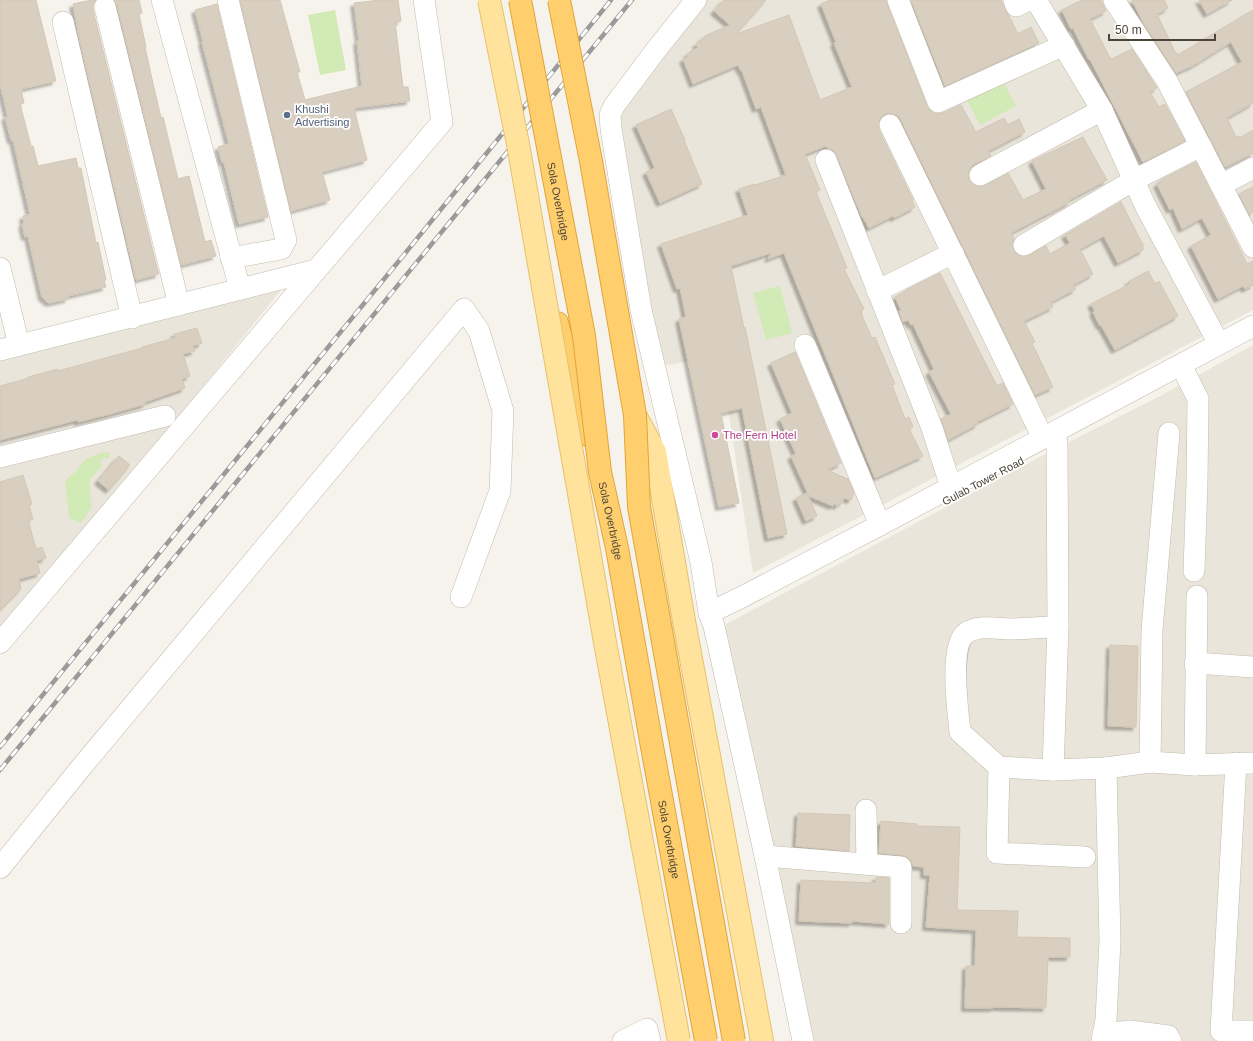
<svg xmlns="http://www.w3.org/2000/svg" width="1253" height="1041" viewBox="0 0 1253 1041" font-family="Helvetica,sans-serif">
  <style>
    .residential { fill: #eae5da }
    .green { fill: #d2eab5 }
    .building { fill: #d8cfc1; stroke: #d3c7b4; filter: url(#shadow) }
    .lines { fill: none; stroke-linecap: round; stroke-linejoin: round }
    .minor-casing { stroke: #c2bbae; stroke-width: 22 }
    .major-casing { stroke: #e6c16a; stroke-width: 24 }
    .highway-casing { stroke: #e0a43c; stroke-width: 24 }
    .minor { stroke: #fff; stroke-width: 21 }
    .major { stroke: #ffe39c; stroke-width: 22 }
    .highway { stroke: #ffcf6e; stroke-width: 22 }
    .rail-casing { stroke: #9a9a9a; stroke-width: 4.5 }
    .rail { stroke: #fff; stroke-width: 3; stroke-dasharray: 9; stroke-linecap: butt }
    .major-bridge-casing { stroke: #e6c16a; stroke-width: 24; stroke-linecap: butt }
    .highway-bridge-casing { stroke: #e0a43c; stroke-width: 24; stroke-linecap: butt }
    .major-bridge { stroke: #ffe39c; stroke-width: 22 }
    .highway-bridge { stroke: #ffcf6e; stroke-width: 22 }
    .service-dot { fill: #5c6f8a; stroke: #fff; stroke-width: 1.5 }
    .hotel-dot { fill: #d1479c; stroke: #fff; stroke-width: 1.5 }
    .labels { text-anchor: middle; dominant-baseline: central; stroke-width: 3.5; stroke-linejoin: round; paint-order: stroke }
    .service-label { font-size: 11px; fill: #4e5e75; stroke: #fff; text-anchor: start }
    .street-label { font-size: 11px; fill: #4b4439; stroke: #fff }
    .hotel-label { font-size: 11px; fill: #b23c85; stroke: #fff; text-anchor: start }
  </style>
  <defs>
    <filter id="shadow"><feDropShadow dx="-3.5" dy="3.5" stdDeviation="1" flood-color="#0004"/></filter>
  </defs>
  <rect width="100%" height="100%" fill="#f6f3ec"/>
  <g class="residential">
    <polygon points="704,0 1253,0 1253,310 753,573 720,356 662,366 614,115"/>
    <polygon points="286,284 0,636 0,357"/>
    <polygon points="1253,345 1253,1041 808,1041 719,628 1053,450 1160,396"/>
  </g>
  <g class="green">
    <polygon points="335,10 346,70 320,75 308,15"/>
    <polygon points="1000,76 1016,106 980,125 964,95"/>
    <polygon points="780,286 792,333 766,340 753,293"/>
    <polygon points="109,452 110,456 108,459 105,457 100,462 103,465 90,479 90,493 92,507 81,523 69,518 65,481 76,471 86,459 100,453"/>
  </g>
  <g class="building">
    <polygon points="0,0 36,0 56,81 21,89 24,103 20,104 31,146 33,146 38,166 76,158 78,168 81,168 96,243 98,242 106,280 104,280 106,287 68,296 68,299 49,303 42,297 28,236 25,237 22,224 24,224 23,216 30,214 13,140 11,140 5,117 8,117 0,84"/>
    <polygon points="92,0 96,0 93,4 93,10 158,272 159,274 136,280 80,41 73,4"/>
    <polygon points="114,0 139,0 142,13 139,14 146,47 145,47 152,79 161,118 163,117 178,179 189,176 205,242 211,240 216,256 181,265 117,4"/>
    <polygon points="240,0 280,0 300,72 297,72 305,100 362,86 357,41 359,41 354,3 380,0 398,0 401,21 395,22 403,87 408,87 410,101 354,108 367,160 322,172 330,200 291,211"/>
    <polygon points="724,0 766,0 736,34 789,15 820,100 852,87 834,43 836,42 821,4 830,0 886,0 887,4 927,106 930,111 936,114 943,113 961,105 976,132 1004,118 1008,125 1019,119 1025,132 988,151 991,156 974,164 970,168 968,175 969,180 973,185 979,187 985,186 1008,173 1023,200 1046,189 1032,161 1083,137 1107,180 1069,200 1070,202 1011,233 1014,238 1012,245 1014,251 1018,255 1024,257 1030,255 1046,246 1050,254 1070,243 1065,235 1121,202 1143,245 1143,250 1118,263 1104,236 1080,249 1093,274 1073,285 1076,289 1051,302 1053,307 1024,321 1035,342 1032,343 1053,387 1035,395 901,120 897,115 890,113 884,114 880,119 878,125 879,130 913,200 912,201 915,207 894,218 893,216 869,228 863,217 862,217 837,156 834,151 827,148 826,146 805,154 820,190 816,192 847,268 844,269 864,309 861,311 863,318 872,338 875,337 895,384 892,385 905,419 909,417 913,427 909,429 923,456 875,478 784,253 768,259 771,253 731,266 744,328 745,327 754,371 787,534 768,538 742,408 721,413 739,503 719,507 679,319 686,317 680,288 677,289 661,244 748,215 739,189 754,184 755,185 786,175 761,107 756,109 742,71 741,71 738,65 693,84 683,59 688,57 687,54 692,52 691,51 698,48 696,44 702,41 701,39 706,37 705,36 730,25 714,11"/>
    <polygon points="911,0 1001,0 1018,34 1031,27 1039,43 945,86"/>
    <polygon points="1082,0 1101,0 1106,11 1090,19 1110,58 1112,59 1132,49 1157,88 1150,92 1159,107 1165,104 1185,141 1143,162 1090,59 1089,60 1073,28 1071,29 1062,10"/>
    <polygon points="1132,0 1164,0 1168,8 1157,14 1175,52 1176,52 1178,55 1253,10 1253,103 1227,118 1236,137 1239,136 1240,138 1253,130 1253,153 1225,167 1186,92 1242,62 1231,42 1194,65 1176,73 1144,24"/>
    <polygon points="1199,0 1232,0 1207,14"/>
    <polygon points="217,4 268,217 239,224 224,162 222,162 218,147 229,144 202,42 203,41 195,10"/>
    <polygon points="671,109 685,140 684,140 702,184 660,203 646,172 655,168 636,125"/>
    <polygon points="1196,162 1247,264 1253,261 1253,285 1245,289 1243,286 1218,299 1191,246 1211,235 1202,218 1182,229 1173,208 1170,210 1157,184 1162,181 1161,180"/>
    <polygon points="1253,187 1253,212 1249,214 1239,194"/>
    <polygon points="1148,271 1155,284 1159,281 1178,316 1115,350 1101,325 1100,326 1093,312 1095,311 1091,304 1130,284 1128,282"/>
    <polygon points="940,273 997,386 1003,383 1013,404 977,422 978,424 948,440 941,419 951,414 929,372 934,369 913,324 911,325 908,320 903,322 899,311 901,310 895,297 906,291 906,290"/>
    <polygon points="197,328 202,343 193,346 195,351 183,354 190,376 182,379 185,388 145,402 146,404 110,414 78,422 77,420 0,440 0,386 29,378 28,377 58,369 58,371 142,348 142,347 175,338 174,334"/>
    <polygon points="795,352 841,463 827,470 848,479 854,493 851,500 844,498 842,503 840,502 838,506 834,504 833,506 809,496 791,456 796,454 780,419 792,413 771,363"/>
    <polygon points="119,456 130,465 109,490 98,481"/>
    <polygon points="23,475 32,504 29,505 33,519 28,520 36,549 42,547 46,558 37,561 40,573 19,579 21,589 0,610 0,482"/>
    <polygon points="807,493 817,516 806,521 796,498"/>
    <polygon points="1110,645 1138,646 1136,727 1108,726"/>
    <polygon points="798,813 850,815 849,851 796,846"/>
    <polygon points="881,821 917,824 917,826 960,827 957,910 1018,911 1017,937 1070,938 1070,957 1048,957 1046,1008 993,1007 993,1008 965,1008 966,966 975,966 976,930 926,927 930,875 924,875 924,867 913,866 911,861 907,857 902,855 879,853"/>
    <polygon points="876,877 889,878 889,924 852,921 852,923 799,921 801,880 876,883"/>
  </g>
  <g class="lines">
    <defs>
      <g id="minor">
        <polyline points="162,0 240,289"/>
        <polyline points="228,0 286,240 281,249 231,258"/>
        <polyline points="696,0 656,50 614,106 610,115 611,129 641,310 701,562 709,613 714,626 765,856 803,1041"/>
        <polyline points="898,0 938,102 1064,45"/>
        <polyline points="1014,0 1016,6 1028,0"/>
        <polyline points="1036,0 1102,110 1145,205 1219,344"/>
        <polyline points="1114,0 1167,81 1253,247"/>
        <polyline points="105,7 179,305"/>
        <polyline points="63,22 132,318"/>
        <polyline points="890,125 1043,438"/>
        <polyline points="826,160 932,428 951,487"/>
        <polyline points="980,175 1102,110"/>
        <polyline points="1221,185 1253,168"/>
        <polyline points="1024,245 1134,180 1201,146"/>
        <polyline points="0,268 19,345"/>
        <polyline points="877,291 953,253"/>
        <polyline points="805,345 880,525"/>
        <polyline points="0,350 316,270"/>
        <polyline points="1186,375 1198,399 1197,483 1194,571"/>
        <polyline points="1169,433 1152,630 1150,762 1195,765 1253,763"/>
        <polyline points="0,457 165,416"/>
        <polyline points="709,613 742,597 880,525 1253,326"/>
        <path d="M1058 627C1041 627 1025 629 1008 629 995 628 978 625 966 633 949 645 958 713 960 732L999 767 1053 770 1106 768"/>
        <polyline points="0,643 442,122 424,0"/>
        <polyline points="1195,663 1253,667"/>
        <polyline points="1236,763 1221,1031 1253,1031"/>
        <polyline points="1195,765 1197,596"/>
        <polyline points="999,767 997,853 1085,857"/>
        <polyline points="1053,770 1058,627 1057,442"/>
        <polyline points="866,810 867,864"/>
        <polyline points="765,856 901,867 901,923"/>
        <polyline points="0,868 79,770 464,309 479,331 503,411 500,491 461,597"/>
        <polyline points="1103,1034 1130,1031 1168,1036 1171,1041"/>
        <polyline points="623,1041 647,1029 650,1041"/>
        <polyline points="1102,1041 1106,1020 1110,941 1106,768 1150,762"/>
      </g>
      <polyline id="major" points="635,415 655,452 684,621 762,1041"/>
      <polyline id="highway" points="557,323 590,436"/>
    </defs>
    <use href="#minor" class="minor-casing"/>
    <use href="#major" class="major-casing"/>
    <use href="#highway" class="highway-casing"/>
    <use href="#minor" class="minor"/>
    <use href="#major" class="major"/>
    <use href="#highway" class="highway"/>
    <defs>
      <g id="rail">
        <polyline points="0,747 403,256 611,0"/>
        <polyline points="0,770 632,0"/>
      </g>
    </defs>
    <use href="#rail" class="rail-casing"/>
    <use href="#rail" class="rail"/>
    <defs>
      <polyline id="major-bridge" points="489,0 518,144 606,648 679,1041"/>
      <g id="highway-bridge">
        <path id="s1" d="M520 0 584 336 600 472 617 548 651 741 706 1041"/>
        <polyline points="559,0 591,161 635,415 639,507 734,1041"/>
      </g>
    </defs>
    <use href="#major-bridge" class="major-bridge-casing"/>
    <use href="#highway-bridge" class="highway-bridge-casing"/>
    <use href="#major-bridge" class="major-bridge"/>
    <use href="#highway-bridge" class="highway-bridge"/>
  </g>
  <circle class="service-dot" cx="287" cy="115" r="4"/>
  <circle class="hotel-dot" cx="715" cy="435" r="4"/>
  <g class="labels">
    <g class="service-label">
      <text x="295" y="109">Khushi<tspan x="295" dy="13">Advertising</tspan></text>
    </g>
    <g class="street-label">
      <text stroke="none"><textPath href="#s1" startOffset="205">Sola Overbridge</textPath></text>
      <text transform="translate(983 481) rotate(-28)">Gulab Tower Road</text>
      <text stroke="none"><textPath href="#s1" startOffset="529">Sola Overbridge</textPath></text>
      <text stroke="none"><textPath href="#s1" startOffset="853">Sola Overbridge</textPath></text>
    </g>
    <g class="hotel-label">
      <text x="723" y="435">The Fern Hotel</text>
    </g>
  </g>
  <path d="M1109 34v6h106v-6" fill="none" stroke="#4b4439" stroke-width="2"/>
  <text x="1115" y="34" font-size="12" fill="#4b4439" stroke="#ffffff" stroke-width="3" paint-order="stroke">50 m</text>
</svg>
